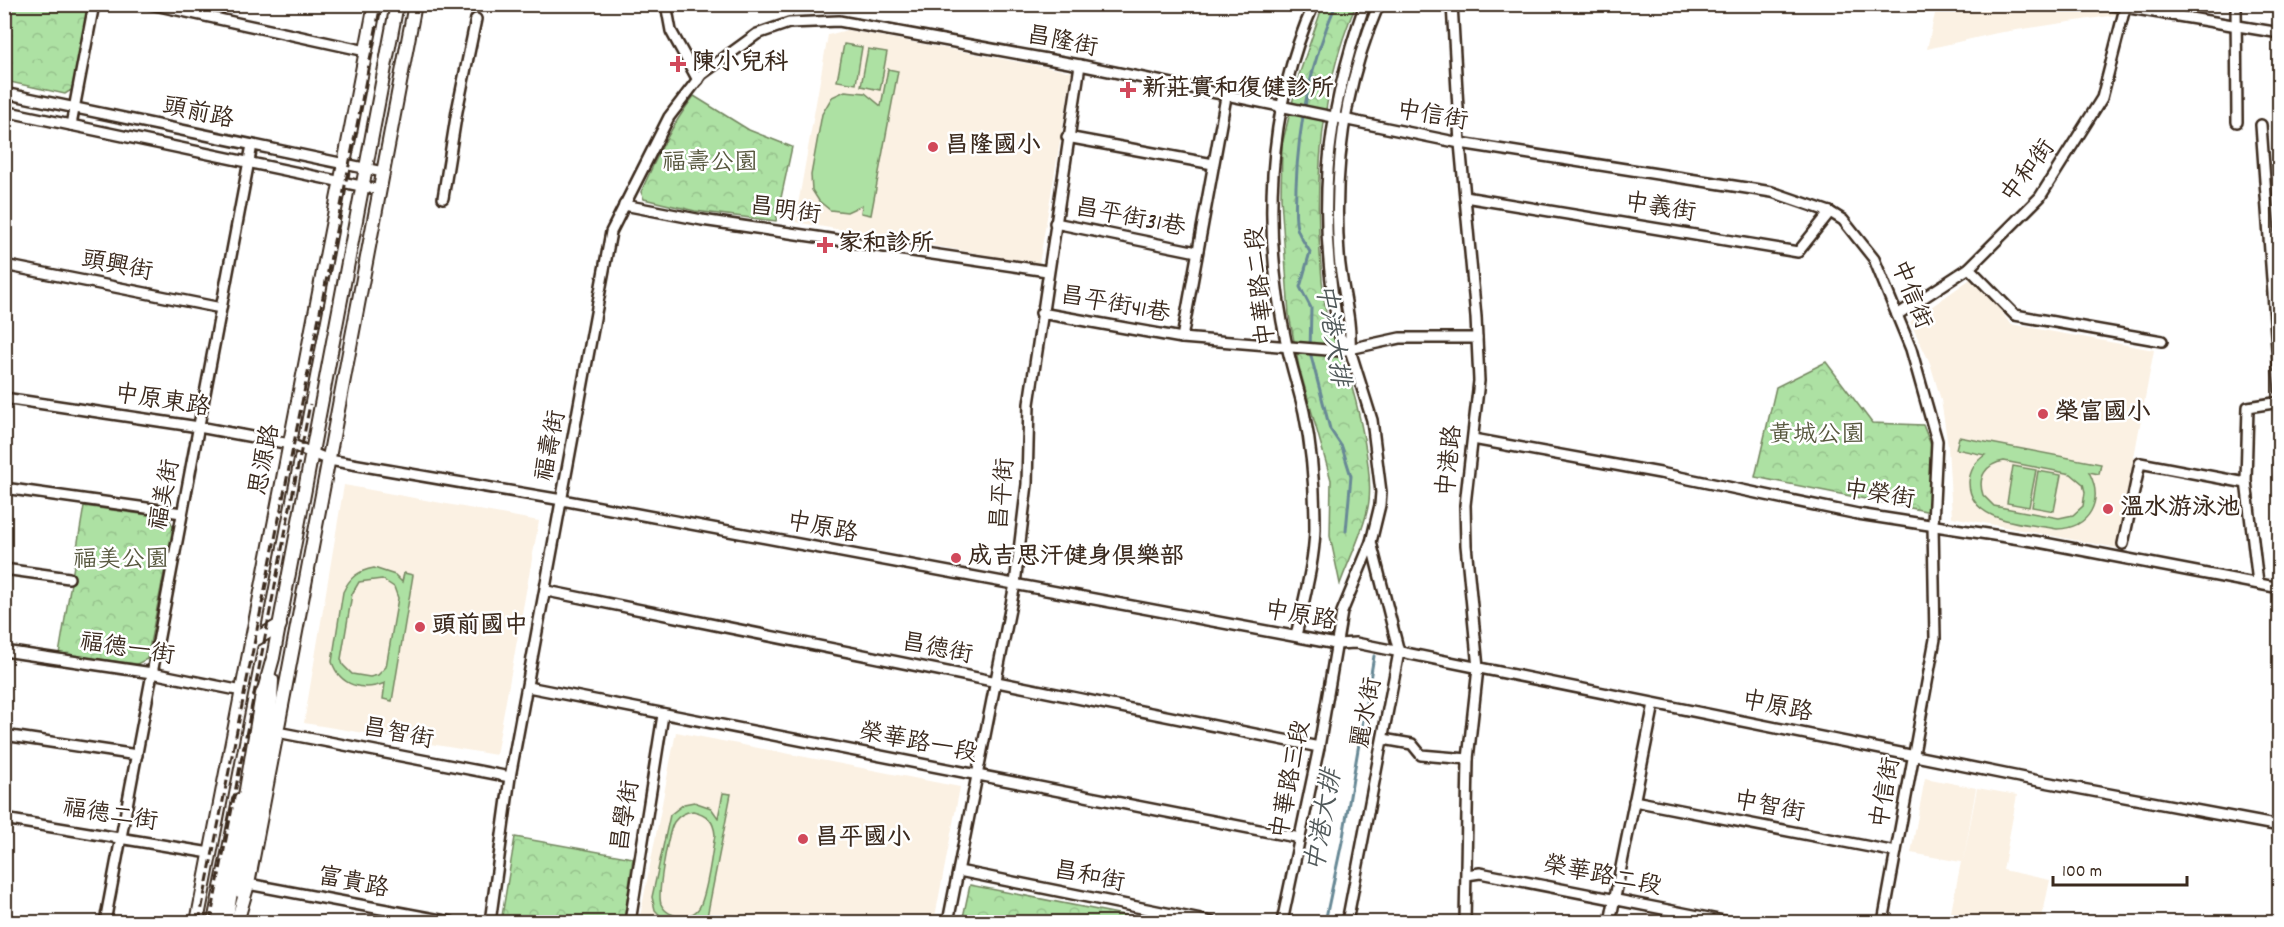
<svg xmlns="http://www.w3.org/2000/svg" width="2284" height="927" viewBox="0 0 2284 927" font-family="Dekko,'LXGW WenKai TC',sans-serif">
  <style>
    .built { fill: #fbf1e3 }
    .forest { fill: url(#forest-crowns); stroke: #748660; stroke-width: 1.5 }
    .pitch { fill: #ade1a3; stroke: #748660; stroke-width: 1.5; fill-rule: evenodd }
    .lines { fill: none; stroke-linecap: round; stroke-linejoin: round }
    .stream { stroke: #678996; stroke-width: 3 }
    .minor-casing { stroke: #3b2a1e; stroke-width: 14 }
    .major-casing { stroke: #3b2a1e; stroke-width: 16 }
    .highway-casing { stroke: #3b2a1e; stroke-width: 18 }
    .minor { stroke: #fff; stroke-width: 9 }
    .major { stroke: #fff; stroke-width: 12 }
    .highway { stroke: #fff; stroke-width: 14 }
    .rail { stroke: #3b2a1e; stroke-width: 3; stroke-dasharray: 9 4.5; stroke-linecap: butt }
    .poi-dot { fill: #d1495b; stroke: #fff; stroke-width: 2 }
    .labels { text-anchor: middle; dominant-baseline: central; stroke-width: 5; stroke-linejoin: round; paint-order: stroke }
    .street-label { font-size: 24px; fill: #3b2a1e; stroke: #fff }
    .poi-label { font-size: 24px; font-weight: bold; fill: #3b2a1e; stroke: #fff; text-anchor: start }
    .park-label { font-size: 24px; fill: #58583f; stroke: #fff }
    .water-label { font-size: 26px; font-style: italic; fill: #51595a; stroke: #fff }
  </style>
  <defs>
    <pattern id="forest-crowns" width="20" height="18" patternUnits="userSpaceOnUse" patternTransform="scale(1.5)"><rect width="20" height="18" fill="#ade1a3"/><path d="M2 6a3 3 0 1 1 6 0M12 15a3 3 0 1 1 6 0" fill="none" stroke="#96c18c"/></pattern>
  </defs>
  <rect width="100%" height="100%" fill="#fff"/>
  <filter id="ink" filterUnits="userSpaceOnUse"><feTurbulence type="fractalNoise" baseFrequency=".0167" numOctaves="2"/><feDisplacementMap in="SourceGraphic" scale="12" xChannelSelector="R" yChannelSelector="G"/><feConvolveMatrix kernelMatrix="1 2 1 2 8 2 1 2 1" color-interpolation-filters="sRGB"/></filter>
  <g filter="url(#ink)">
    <g class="built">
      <polygon points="2098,4 2116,7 2122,14 1997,33 1927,49 1937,5"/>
      <polygon points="847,30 1072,72 1039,264 795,222 828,35"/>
      <polygon points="1976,275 2010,324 2154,350 2117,548 1952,517 1948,446 1941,400 1930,363 1910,322"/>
      <polygon points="344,485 539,521 496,755 304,723"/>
      <polygon points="676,732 960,787 934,922 639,922"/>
      <polygon points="1925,778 1976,788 1963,863 1977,788 2017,795 2003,870 2050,880 2041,922 1949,922 1961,862 1911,853"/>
      <polygon points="1622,915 1662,922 1621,922"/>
    </g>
    <g class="forest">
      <polygon points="5,5 90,5 73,89 65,94 5,81"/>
      <path d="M1323 5H1356C1315 98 1312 213 1326 313 1329 332 1340 350 1346 368 1357 401 1375 474 1368 507 1363 533 1349 559 1340 584L1330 536 1331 480 1299 367 1289 315 1281 198 1282 145 1299 75Z"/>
      <path d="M694 96 749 130 792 147 776 221 695 211 644 199 641 192C656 158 671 126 694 96Z"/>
      <polygon points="1826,362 1872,423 1923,425 1933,450 1931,512 1755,477 1776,387"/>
      <polygon points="84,506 169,518 173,527 147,659 137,664 59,654"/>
      <polygon points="515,837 633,858 624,922 507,922 502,916"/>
      <polygon points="970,885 1159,922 962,922"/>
    </g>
    <g class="pitch">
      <polygon points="844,44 862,47 856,84 837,81"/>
      <polygon points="868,49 887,52 880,90 861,86"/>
      <polygon points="888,69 898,71 871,215 861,213 862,205 847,212 830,210 819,201 812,190 811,175 822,114 832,97 845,91 865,93 881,106"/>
      <path d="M1959 437 2101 464 2099 474 2089 472C2104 501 2090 528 2057 529 2027 523 1969 524 1969 482 1970 470 1976 461 1985 455L1956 449ZM2004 461 2071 474 2083 484 2085 492 2083 506 2073 515 2059 518 1994 506 1983 495C1977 477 1986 464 2004 461Z"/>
      <polygon points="2013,466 2036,470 2029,507 2007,503"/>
      <polygon points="2038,471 2061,475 2054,511 2032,507"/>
      <path d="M374 568 395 575 402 582 404 573 413 575 392 701 383 699 385 683C363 692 340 686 332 662L343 592C350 577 358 571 374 568ZM382 579 394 587 398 598 386 667 378 675 370 677 352 674 343 665 341 659 352 594 359 582Z"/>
      <path d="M723 793 731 794 706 922H666L655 910 652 897 670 815 684 804 694 802 711 808 718 818ZM693 811C707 814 714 821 715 835 711 857 709 883 701 904 695 921 668 920 661 904 657 894 668 832 674 822 679 815 685 812 693 811Z"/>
    </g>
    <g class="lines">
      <g class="stream">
        <path d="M1336 4C1311 62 1298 124 1296 187 1296 200 1294 215 1297 228 1299 236 1306 245 1310 252L1300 287 1311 308 1310 352 1330 429 1342 447 1351 476 1346 531"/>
        <polyline points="1325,922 1343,837 1374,656"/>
      </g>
      <defs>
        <g id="minor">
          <polyline points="150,4 366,51"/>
          <polyline points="666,4 671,31 698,80"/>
          <polyline points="1452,4 1460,143 1476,317 1479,381 1465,505 1466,545 1478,668 1468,759 1465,922"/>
          <polyline points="2106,4 2280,33"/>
          <polyline points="2236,4 2237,122"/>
          <polyline points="4,93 383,172"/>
          <polyline points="4,111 380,190"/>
          <polyline points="71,125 94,4"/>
          <polyline points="2261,125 2280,391"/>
          <polyline points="1067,137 1213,164"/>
          <polyline points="1465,197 1798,252 1830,212"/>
          <polyline points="443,198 457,111 476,19"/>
          <polyline points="624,205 702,220 1047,271"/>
          <polyline points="1055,223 1197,252"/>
          <polyline points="4,265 221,308"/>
          <polyline points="1969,268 2015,315 2162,341"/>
          <polyline points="1041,313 1182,338 1340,351 1400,338 1477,338"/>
          <polyline points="1897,315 1969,268 2040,197 2102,98 2126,4"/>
          <polyline points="1182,338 1226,97"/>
          <path d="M1350 350C1352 317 1341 287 1339 255 1333 170 1345 83 1379 4"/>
          <polyline points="4,398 199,427 290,444 329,460 562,500 1336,644 1356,643 2034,780 2280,826"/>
          <polyline points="1473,439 1660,473 1858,514 2039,542 2280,588"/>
          <polyline points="4,488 182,513"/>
          <polyline points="2123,544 2140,463 2246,483"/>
          <polyline points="4,569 69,578"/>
          <polyline points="2258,583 2246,481 2248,407 2280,402"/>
          <polyline points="547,591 1319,747"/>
          <path d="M1296 636C1303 602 1314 565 1315 529 1315 491 1312 450 1304 412 1299 390 1292 369 1287 346 1262 234 1266 110 1314 4"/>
          <polyline points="4,651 152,673 242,691"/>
          <polyline points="528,687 1300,838"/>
          <polyline points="277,732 510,777"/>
          <polyline points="4,735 137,755"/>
          <polyline points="1383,739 1412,744 1421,755 1468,759"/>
          <polyline points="1634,801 1896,852"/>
          <polyline points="4,819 210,853"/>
          <polyline points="959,871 1211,922"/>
          <polyline points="1467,875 1480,873 1729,922"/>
          <polyline points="248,884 451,922"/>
          <polyline points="105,922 252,145"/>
          <polyline points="490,922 510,777 611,232 669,117 702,74 757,34 789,23 839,21 1080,65 1460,143 1772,192 1830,212 1843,220 1874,259 1911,349 1937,441 1933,524 1935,639 1883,922"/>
          <polyline points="630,922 663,715"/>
          <polyline points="948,922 1015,584 1027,484 1029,404 1080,65"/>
          <path d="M1282 922 1319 747 1342 612 1371 542 1380 505 1381 492 1372 420 1350 350 1340 337C1316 217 1324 119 1365 4"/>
          <polyline points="1347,922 1399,652 1371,542"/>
          <polyline points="1610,922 1654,704"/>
        </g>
        <g id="major">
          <polyline points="251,642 280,625"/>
          <polyline points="261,701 273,658 397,4"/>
          <polyline points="240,891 270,720 272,680"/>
          <polyline points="197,922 375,4"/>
          <polyline points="214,922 239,800"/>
          <polyline points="237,922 248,884 277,732 415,4"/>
        </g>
        <polyline id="highway" points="225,922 263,694"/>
      </defs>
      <use href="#minor" class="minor-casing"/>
      <use href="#major" class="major-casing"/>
      <use href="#highway" class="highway-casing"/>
      <use href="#minor" class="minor"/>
      <use href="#major" class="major"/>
      <use href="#highway" class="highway"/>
      <g class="rail">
        <polyline points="199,922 381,4"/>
        <polyline points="210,922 310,404"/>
      </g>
    </g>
  </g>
  <g class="poi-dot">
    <path d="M675 55h6v6h6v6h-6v6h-6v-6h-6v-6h6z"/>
    <path d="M1125 81h6v6h6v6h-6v6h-6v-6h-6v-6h6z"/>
    <circle cx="933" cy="147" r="6"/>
    <path d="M822 236h6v6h6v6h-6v6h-6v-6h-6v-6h6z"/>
    <circle cx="2043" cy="414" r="6"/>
    <circle cx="2108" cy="509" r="6"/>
    <circle cx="956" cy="558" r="6"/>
    <circle cx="420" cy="627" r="6"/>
    <circle cx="803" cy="839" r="6"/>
  </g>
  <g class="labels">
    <g class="street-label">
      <text transform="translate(1062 43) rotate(11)">昌隆街</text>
      <text transform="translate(198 114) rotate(12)">頭前路</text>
      <text transform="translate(1432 117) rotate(10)">中信街</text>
      <text transform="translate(2029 172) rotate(-53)">中和街</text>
      <text transform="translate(1660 209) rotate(9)">中義街</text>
      <text transform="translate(785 212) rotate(8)">昌明街</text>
      <text transform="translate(1130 219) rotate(11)">昌平街31巷</text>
      <text transform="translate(117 267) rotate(11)">頭興街</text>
      <text transform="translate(1262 286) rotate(-96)">中華路二段</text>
      <text transform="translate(1910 295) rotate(68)">中信街</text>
      <text transform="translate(1115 306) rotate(10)">昌平街41巷</text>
      <text transform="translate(162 402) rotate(9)">中原東路</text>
      <text transform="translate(552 446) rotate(-79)">福壽街</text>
      <text transform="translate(266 460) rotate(-79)">思源路</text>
      <text transform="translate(1451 461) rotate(-84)">中港路</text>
      <text transform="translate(1004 494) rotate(-85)">昌平街</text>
      <text transform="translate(166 495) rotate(-79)">福美街</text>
      <text transform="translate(1879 496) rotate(9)">中榮街</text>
      <text transform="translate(822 529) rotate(11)">中原路</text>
      <text transform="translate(1300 617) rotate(10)">中原路</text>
      <text transform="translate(127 650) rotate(9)">福德一街</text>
      <text transform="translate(937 650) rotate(11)">昌德街</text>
      <text transform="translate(1777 708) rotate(11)">中原路</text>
      <text transform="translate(1368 713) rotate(-79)">麗水街</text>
      <text transform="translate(398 735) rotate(11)">昌智街</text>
      <text transform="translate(918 744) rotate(11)">榮華路一段</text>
      <text transform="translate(1292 780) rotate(-79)">中華路三段</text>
      <text transform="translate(1887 793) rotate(-80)">中信街</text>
      <text transform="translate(1769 808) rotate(11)">中智街</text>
      <text transform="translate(110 816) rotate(9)">福德二街</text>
      <text transform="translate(627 816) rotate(-81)">昌學街</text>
      <text transform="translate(1602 877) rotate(11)">榮華路二段</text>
      <text transform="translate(1089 878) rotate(11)">昌和街</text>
      <text transform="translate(353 884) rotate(11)">富貴路</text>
    </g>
    <g class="poi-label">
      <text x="692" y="64">陳小兒科</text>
      <text x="1142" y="90">新莊實和復健診所</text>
      <text x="945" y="147">昌隆國小</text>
      <text x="838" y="245">家和診所</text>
      <text x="2055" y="414">榮富國小</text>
      <text x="2120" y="509">溫水游泳池</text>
      <text x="968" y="558">成吉思汗健身俱樂部</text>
      <text x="432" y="627">頭前國中</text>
      <text x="815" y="839">昌平國小</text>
    </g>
    <g class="park-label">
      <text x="710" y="164">福壽公園</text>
      <text x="1817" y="436">黃城公園</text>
      <text x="121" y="561">福美公園</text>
    </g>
    <g class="water-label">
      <text transform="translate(1331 335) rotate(81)">中港大排</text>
      <text transform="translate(1325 821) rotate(-80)">中港大排</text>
    </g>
  </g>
  <rect width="2284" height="927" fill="none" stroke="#fff" stroke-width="24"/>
  <rect x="12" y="12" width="2260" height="903" fill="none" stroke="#3b2a1e" stroke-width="2" filter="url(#ink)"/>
  <path d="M2053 876v9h134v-9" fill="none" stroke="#3b2a1e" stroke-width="3"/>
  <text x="2062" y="876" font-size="18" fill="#3b2a1e" stroke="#ffffff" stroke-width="4.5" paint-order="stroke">100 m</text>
</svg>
